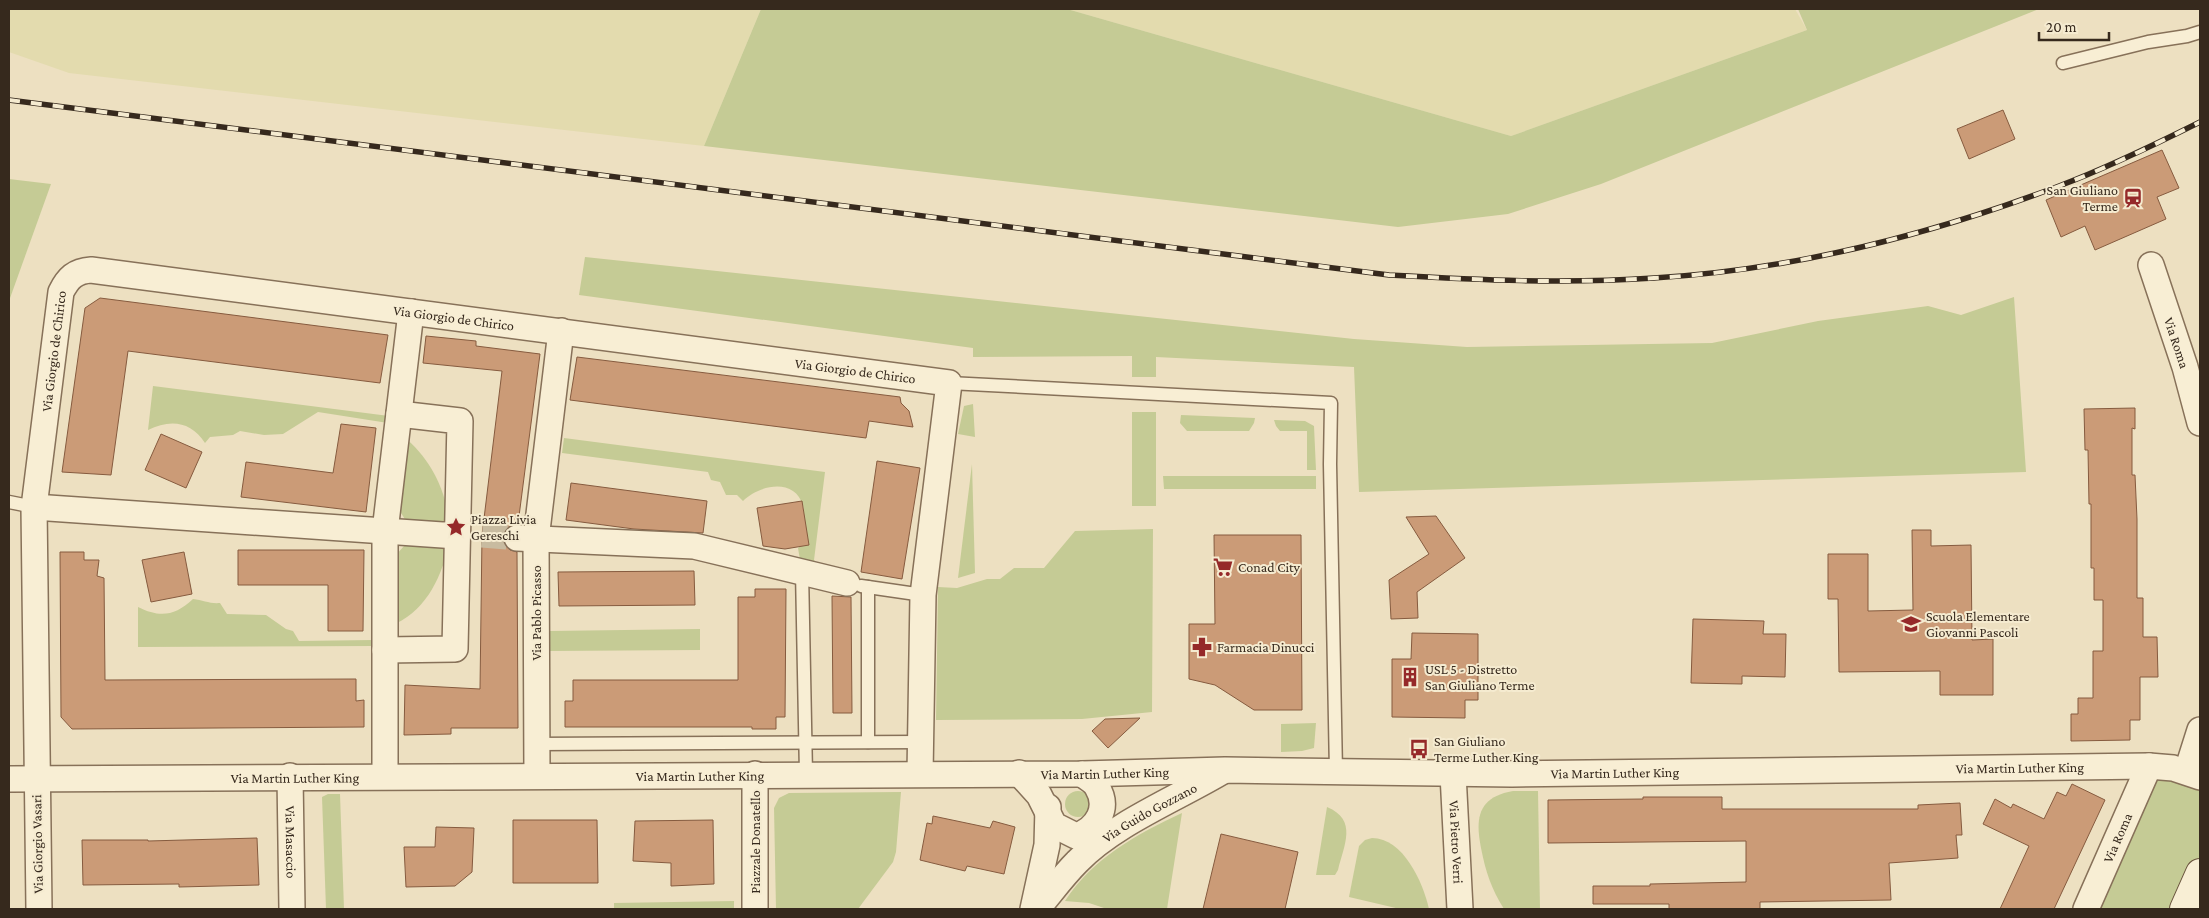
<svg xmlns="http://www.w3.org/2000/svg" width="2209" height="918" viewBox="0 0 2209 918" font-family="'Crimson Pro',serif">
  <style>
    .farmland { fill: #e3dbae }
    .green { fill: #c5cb95 }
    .building { fill: #cb9b77; stroke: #865b3f }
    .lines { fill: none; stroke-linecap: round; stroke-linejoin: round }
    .street-tunnel { stroke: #c8bba0; stroke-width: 25; stroke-dasharray: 25 12; stroke-linecap: butt }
    .lane-casing { stroke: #877159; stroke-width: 15 }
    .street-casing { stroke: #877159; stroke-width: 28 }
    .secondary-casing { stroke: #68523c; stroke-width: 30 }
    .lane { stroke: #f8eed4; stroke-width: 12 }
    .street { stroke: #f8eed4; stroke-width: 25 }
    .secondary { stroke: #f8eed4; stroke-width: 28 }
    .rail-casing { stroke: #36291d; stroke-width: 5.5 }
    .rail { stroke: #f5ebd0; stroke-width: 4; stroke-dasharray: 11; stroke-linecap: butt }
    .labels { text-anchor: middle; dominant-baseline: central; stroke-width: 4; stroke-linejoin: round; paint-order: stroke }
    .poi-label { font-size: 14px; fill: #36291d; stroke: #f5ebd0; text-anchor: start }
    .street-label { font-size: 14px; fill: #36291d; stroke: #f5ebd0 }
  </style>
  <rect width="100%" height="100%" fill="#ede0c1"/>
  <g class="farmland">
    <polygon points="9,9 761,9 704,146 69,73 9,52"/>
    <polygon points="1067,9 1795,9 1807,30 1511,136"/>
  </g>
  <g class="green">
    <polygon points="761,9 1067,9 1511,136 1807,30 1798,9 2039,9 1601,184 1508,214 1398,227 704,146"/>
    <polygon points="9,179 51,184 9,301"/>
    <polygon points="585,257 1354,339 1467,347 1712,343 1818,321 1928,306 1961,315 2014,297 2026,472 1359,492 1354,367 1156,357 1156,377 1132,377 1132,356 973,357 973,348 579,295"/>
    <path d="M153 386 389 416 388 423 318 412 283 434 264 435 240 431 233 435 210 437 205 443C191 421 170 419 148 430Z"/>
    <polygon points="973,404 975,437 958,434 964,406"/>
    <rect x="1132" y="412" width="24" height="94"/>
    <polygon points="1181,415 1255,418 1254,423 1249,431 1187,431 1180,423"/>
    <polygon points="1274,420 1305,421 1314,426 1316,470 1307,470 1307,431 1280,431 1276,426"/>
    <path d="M402 435C431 459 445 488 450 525L406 521 398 508Z"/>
    <path d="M564 438 825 472 814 560 821 570 801 566 798 548 802 545C802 537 801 529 801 521 802 516 805 511 803 506 795 477 759 485 743 501L737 495H726L720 482 711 480 708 472 562 453Z"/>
    <polygon points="972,464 975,573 958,578"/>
    <polygon points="1163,476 1316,476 1316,489 1164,489"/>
    <polygon points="1153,529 1152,712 1082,719 936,720 938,587 957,588 987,579 1000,579 1014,568 1044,568 1075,531"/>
    <path d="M405 545 448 547C441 580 423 614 390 626L395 556Z"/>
    <path d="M193 599C203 600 210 604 220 603L227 614 266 615 286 629 293 631 299 641 373 640 374 646 138 647V607C160 618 175 616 193 599Z"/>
    <polygon points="700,629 700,650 549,651 549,631"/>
    <polygon points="1316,723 1314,748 1302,751 1281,752 1281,724"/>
    <polygon points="2149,766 2200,777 2200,872 2184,909 2086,909"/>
    <circle cx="1078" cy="804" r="13"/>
    <path d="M1513 791H1538L1540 909H1504C1491 888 1486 873 1481 848 1475 818 1478 797 1513 791Z"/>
    <polygon points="901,792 896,852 893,862 858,909 776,909 774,808 779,798 789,793"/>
    <polygon points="328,794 340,794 344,909 326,909 322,797"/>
    <path d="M1327 807C1358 820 1344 845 1338 870L1335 875H1316Z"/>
    <path d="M1182 813 1167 909H1107L1089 903 1065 901C1093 858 1137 834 1182 813Z"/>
    <path d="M1372 838C1403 838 1423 882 1429 909H1400L1349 897 1359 846 1365 840Z"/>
    <polygon points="734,901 734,909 614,909 614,903"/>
  </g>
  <g class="building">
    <polygon points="2003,110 2015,139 1969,159 1957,129"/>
    <polygon points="2162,150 2179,188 2157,197 2166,219 2095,250 2085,226 2061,237 2046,200"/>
    <polygon points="100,298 388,335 380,383 128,351 111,475 62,472 85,308"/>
    <polygon points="426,336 476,341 476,346 540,354 518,524 510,526 505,531 503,537 505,545 510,550 517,552 518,728 451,728 451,734 404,735 405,685 480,689 482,535 502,371 423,363"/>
    <polygon points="577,357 900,397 901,403 909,411 913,427 869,421 866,438 570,400"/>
    <polygon points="2135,408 2135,429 2132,428 2132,475 2135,475 2137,519 2137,598 2143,598 2143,637 2157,637 2158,677 2140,677 2140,720 2130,720 2130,740 2071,741 2071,714 2078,714 2078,698 2093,698 2093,651 2103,651 2103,600 2094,600 2094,568 2091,568 2091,504 2089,504 2088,450 2085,450 2084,409"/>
    <polygon points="341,424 376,428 366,512 241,497 246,462 333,473"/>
    <polygon points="161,434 202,452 186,488 145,470"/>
    <polygon points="877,461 920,468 902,579 861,572"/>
    <polygon points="571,483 707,501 703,533 634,529 566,520"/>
    <polygon points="802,501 809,545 785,549 763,546 757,508"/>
    <polygon points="1436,516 1465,558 1417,592 1418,618 1391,619 1389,580 1429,554 1406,517"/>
    <polygon points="1912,530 1931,530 1931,546 1971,545 1972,640 1993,639 1993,695 1940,695 1940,671 1839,672 1838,599 1828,599 1828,554 1868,554 1868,611 1913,610"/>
    <polygon points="1214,535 1301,535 1302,710 1254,710 1215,685 1189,679 1189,624 1215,624"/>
    <polygon points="238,550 364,550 363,631 328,631 328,585 238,585"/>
    <polygon points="60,552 84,552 84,560 99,560 97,576 104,578 105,680 356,679 356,701 364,700 364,727 72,729 61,717"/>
    <polygon points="184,552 192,594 151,602 142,560"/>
    <polygon points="694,571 695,605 559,606 558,572"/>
    <polygon points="755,589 786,589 785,717 776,717 776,729 752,729 752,727 565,727 565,701 573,701 573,680 738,680 738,597 755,597"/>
    <polygon points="832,596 851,597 852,713 833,713"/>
    <polygon points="1693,619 1764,621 1763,634 1786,634 1785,677 1742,676 1742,684 1691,683"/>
    <polygon points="1412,633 1478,634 1478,700 1465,700 1465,718 1392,717 1392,659 1411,659"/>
    <polygon points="1140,718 1108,748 1092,731 1105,719"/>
    <polygon points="2072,784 2105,800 2054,909 2000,909 2029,846 1983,824 1995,799 2011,808 2013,804 2044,819 2057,792 2066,796"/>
    <polygon points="1643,797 1722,797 1722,809 1918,809 1918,805 1960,803 1962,835 1956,835 1958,858 1889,863 1891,900 1760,902 1760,909 1669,909 1669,904 1593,904 1593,886 1650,886 1650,884 1746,882 1746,841 1548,843 1548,800 1643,799"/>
    <polygon points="933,816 990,828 993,821 1015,827 1004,874 967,866 965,871 920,860 927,823 932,824"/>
    <polygon points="513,820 597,820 598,883 513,883"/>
    <polygon points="713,820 714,884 671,886 671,863 633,861 635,821"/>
    <polygon points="436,827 474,828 472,872 455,886 406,887 404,847 435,847"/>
    <polygon points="1221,834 1298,852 1285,909 1203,909"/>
    <polygon points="257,838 259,885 179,887 179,884 83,885 82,840 148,840 148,841"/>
  </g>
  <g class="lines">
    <polyline class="street-tunnel" points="482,535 517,538"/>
    <defs>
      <g id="lane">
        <polyline points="2063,63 2148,42 2187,36 2200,32"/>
        <polyline points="949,383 1331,403 1330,464 1336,772"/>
        <polyline points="9,502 34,507"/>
        <polyline points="802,571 806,774"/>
        <polyline points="861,586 923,595"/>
        <polyline points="868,742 868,587"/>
        <polyline points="536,744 920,742"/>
      </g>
      <g id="street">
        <path id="s1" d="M2151 265 2185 367 2200 423"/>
        <polyline points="34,507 457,536"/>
        <polyline points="517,538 694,546 847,583"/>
        <polyline points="385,650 455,649 460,421 399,414"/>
        <polyline points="2187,771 2200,730"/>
        <path d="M1019 773 1039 795 1054 825 1076 836C1097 829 1110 808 1097 787 1094 781 1087 778 1082 774"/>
        <path id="s2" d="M1453 774 1460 909"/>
        <path id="s3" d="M290 776 292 909"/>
        <polyline points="385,776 385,531 411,312"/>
        <polyline points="537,776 536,539 561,331"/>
        <path id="s4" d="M9 779 1082 774 1225 770 1512 774 2149 766 2173 768 2200 777"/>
        <path id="s5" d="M39 909 34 507 61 292C68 278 75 271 91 270L949 383 923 595 920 774"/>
        <polyline points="755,909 755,774"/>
        <polyline points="1033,909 1047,845 1048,807"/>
        <path id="s6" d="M1037 909C1050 894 1062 877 1077 862 1113 824 1178 798 1223 771"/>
        <path id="s7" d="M2086 909 2149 766"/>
      </g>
      <polyline id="secondary" points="2184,909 2200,873"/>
    </defs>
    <use href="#lane" class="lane-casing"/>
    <use href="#street" class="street-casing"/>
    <use href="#secondary" class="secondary-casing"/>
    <use href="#lane" class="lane"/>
    <use href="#street" class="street"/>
    <use href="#secondary" class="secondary"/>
    <defs>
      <path id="rail" d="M9 100 1389 275C1478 280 1565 284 1654 278 1792 270 1930 235 2059 186 2107 168 2154 145 2200 122"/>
    </defs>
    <use href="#rail" class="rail-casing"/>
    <use href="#rail" class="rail"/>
  </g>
  <defs>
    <symbol id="station-bare" viewBox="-9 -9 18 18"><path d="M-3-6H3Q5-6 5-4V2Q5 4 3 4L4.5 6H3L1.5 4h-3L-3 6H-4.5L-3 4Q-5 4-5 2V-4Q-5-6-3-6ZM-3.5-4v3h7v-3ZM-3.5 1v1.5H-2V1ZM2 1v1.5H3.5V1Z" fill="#952929" stroke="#f5ebd0" stroke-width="2.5" paint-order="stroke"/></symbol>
    <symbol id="sight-bare" viewBox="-9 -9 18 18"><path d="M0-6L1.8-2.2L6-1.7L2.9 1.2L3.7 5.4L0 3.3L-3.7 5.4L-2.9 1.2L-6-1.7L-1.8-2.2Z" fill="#952929" stroke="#f5ebd0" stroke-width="2.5" paint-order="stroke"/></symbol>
    <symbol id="supermarket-bare" viewBox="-9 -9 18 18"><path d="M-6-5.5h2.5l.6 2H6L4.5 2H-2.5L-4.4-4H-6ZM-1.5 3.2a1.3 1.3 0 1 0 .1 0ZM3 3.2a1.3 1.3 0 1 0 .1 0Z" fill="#952929" stroke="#f5ebd0" stroke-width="2.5" paint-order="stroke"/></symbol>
    <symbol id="school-bare" viewBox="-9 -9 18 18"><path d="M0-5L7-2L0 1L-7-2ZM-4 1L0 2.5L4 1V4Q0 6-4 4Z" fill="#952929" stroke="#f5ebd0" stroke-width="2.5" paint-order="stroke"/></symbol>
    <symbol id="pharmacy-bare" viewBox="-9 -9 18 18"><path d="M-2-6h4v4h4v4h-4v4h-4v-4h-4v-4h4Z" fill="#952929" stroke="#f5ebd0" stroke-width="2.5" paint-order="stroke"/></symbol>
    <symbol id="building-bare" viewBox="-9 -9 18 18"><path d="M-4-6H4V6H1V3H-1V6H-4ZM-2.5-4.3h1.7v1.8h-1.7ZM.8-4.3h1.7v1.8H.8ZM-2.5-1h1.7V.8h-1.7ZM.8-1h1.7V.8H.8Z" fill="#952929" stroke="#f5ebd0" stroke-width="2.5" paint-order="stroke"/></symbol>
    <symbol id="bus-bare" viewBox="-9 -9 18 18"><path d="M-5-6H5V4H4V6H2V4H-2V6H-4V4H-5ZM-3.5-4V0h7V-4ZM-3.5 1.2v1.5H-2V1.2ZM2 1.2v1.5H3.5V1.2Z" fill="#952929" stroke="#f5ebd0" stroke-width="2.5" paint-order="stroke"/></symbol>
  </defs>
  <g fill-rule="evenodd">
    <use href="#station-bare" x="2119" y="184" width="28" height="28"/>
    <use href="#sight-bare" x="442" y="513" width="28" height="28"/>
    <use href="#supermarket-bare" x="1209" y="553" width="28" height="28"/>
    <use href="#school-bare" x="1897" y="610" width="28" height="28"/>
    <use href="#pharmacy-bare" x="1188" y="633" width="28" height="28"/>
    <use href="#building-bare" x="1396" y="663" width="28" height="28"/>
    <use href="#bus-bare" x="1405" y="735" width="28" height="28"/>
  </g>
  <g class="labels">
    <g class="poi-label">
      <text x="2118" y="190" text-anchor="end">San Giuliano<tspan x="2118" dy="16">Terme</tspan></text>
      <text x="471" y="519">Piazza Livia<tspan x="471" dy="16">Gereschi</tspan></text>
      <text x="1238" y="567">Conad City</text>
      <text x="1926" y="616">Scuola Elementare<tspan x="1926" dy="16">Giovanni Pascoli</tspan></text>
      <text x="1217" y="647">Farmacia Dinucci</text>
      <text x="1425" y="669">USL 5 - Distretto<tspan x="1425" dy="16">San Giuliano Terme</tspan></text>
      <text x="1434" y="741">San Giuliano<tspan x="1434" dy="16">Terme Luther King</tspan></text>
    </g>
    <g class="street-label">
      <text stroke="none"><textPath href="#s5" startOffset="1024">Via Giorgio de Chirico</textPath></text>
      <text stroke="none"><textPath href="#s1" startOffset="82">Via Roma</textPath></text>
      <text stroke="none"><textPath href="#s5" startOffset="559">Via Giorgio de Chirico</textPath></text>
      <text stroke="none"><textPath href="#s5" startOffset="1429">Via Giorgio de Chirico</textPath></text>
      <text transform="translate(536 613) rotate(-90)">Via Pablo Picasso</text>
      <text stroke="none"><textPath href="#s4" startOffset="2011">Via Martin Luther King</textPath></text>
      <text stroke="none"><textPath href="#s4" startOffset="1096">Via Martin Luther King</textPath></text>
      <text stroke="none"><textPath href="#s4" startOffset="1606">Via Martin Luther King</textPath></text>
      <text stroke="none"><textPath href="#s4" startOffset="691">Via Martin Luther King</textPath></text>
      <text stroke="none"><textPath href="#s4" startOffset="286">Via Martin Luther King</textPath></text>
      <text stroke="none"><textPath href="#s6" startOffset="150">Via Guido Gozzano</textPath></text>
      <text stroke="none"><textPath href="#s7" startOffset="78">Via Roma</textPath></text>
      <text stroke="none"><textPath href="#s2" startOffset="68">Via Pietro Verri</textPath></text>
      <text transform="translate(755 842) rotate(-90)">Piazzale Donatello</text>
      <text stroke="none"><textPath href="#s3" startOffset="66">Via Masaccio</textPath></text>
      <text transform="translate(37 844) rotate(-91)">Via Giorgio Vasari</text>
    </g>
  </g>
  <rect width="2209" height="918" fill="none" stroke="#36291d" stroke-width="20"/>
  <path d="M2039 32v8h70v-8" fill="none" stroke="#36291d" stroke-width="2.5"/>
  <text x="2046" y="32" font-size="15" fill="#36291d" stroke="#f5ebd0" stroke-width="4" paint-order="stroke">20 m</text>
</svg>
